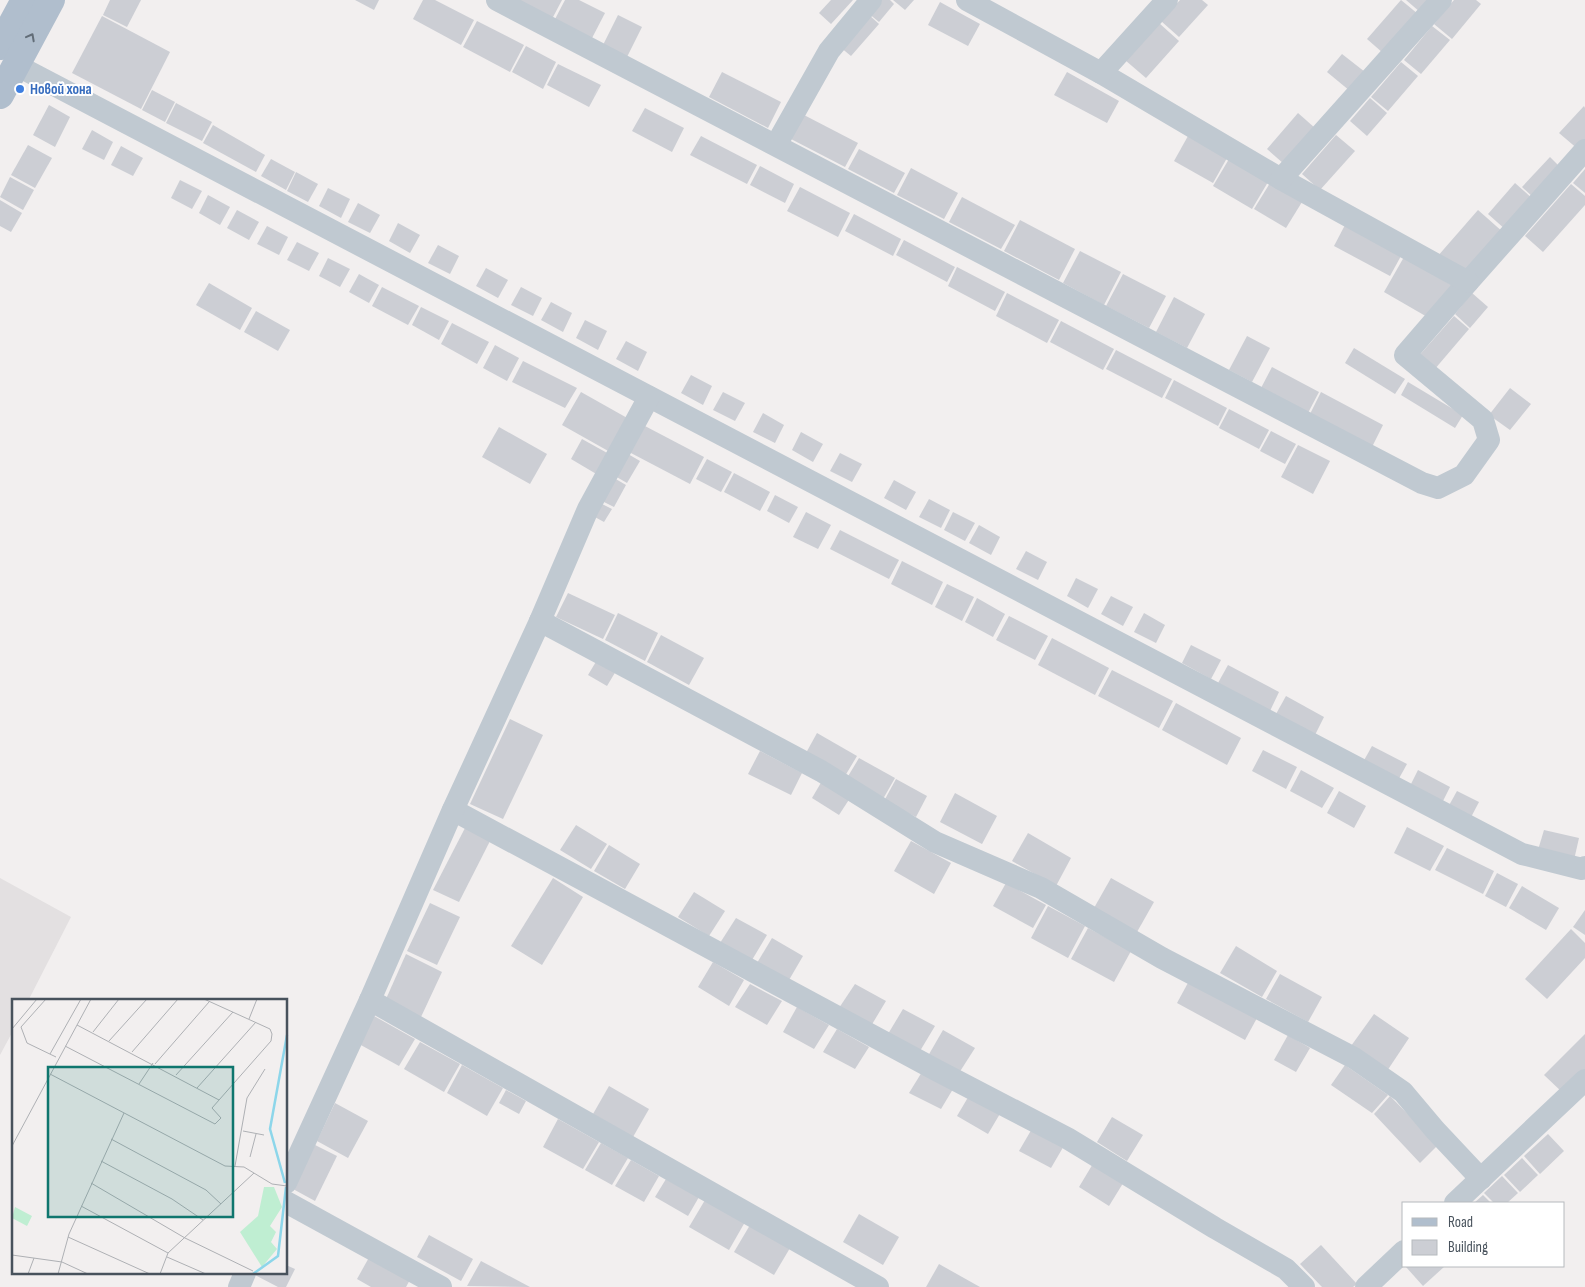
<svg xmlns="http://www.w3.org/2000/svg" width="1585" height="1287" viewBox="0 0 1585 1287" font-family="'Sofia Sans Condensed',sans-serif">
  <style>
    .education { fill: #e3e0e1 }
    .building { fill: #ccced4 }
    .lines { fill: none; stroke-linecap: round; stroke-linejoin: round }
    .minor { stroke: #c0c9d1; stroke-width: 22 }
    .major { stroke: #b0becd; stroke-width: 28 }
    .oneway { stroke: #626d78 }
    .shop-dot { fill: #3f7fe0; stroke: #fff; stroke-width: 2 }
    .labels { text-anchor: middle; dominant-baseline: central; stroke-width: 4; stroke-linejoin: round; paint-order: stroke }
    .shop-label { font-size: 15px; font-weight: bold; fill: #366cbe; stroke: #fff; text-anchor: start }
    .inset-river { fill: none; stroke: #8dd6ea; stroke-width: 2.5 }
    .inset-road { fill: none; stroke: #aeb0b4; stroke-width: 1 }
    .view { fill: #0f766e; fill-opacity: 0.15; stroke: #0f766e; stroke-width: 2.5 }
    .inset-edge { fill: none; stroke: #48525c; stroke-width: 2.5 }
  </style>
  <rect width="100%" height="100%" fill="#f2efef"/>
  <polygon class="education" points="0,878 71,917 28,1001 14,1001 14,1029 0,1055"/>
  <g class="building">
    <polygon points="110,0 141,0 127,27 103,15"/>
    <polygon points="355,0 379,0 374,10"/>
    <polygon points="423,0 435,0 474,20 461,45 413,19"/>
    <polygon points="516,0 562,0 552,19"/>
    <polygon points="565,0 579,0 605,13 591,40 554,21"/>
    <polygon points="831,0 853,0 831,24 819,13"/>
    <polygon points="879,0 890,0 894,4 879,22 868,13"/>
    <polygon points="893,0 914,0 905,10"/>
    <polygon points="1180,0 1202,0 1208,5 1179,37 1161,21"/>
    <polygon points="1401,0 1418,14 1383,53 1367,39"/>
    <polygon points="1406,0 1431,0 1420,12"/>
    <polygon points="1454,0 1476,0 1481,4 1452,39 1434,24"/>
    <polygon points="940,2 980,24 968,46 928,25"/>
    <polygon points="868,14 879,24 851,56 840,47"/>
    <polygon points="618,15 642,27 627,57 603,45"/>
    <polygon points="102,16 170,52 141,109 72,73"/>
    <polygon points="477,21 524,45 510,72 463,47"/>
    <polygon points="1159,23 1179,41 1146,78 1125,60"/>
    <polygon points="1432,26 1450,40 1421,74 1404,60"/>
    <polygon points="526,46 556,62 543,89 512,72"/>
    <polygon points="1342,54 1365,72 1350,91 1327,72"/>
    <polygon points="1401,62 1418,76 1388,111 1371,97"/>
    <polygon points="558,64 601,85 589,107 547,85"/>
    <polygon points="722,72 781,102 768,128 709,97"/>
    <polygon points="1067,72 1119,101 1107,123 1054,95"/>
    <polygon points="152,90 175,102 165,122 142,110"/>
    <polygon points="1370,98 1387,113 1367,136 1350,121"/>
    <polygon points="176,103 212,122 202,141 166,123"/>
    <polygon points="49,105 70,117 55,147 33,135"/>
    <polygon points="1584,106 1585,108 1585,143 1579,150 1559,133"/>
    <polygon points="645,108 684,128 672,152 632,131"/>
    <polygon points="1298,113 1315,128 1284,164 1267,149"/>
    <polygon points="804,115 858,143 845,167 791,139"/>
    <polygon points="213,125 265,155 256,172 203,143"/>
    <polygon points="92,130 113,142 104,160 82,149"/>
    <polygon points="1336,135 1355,151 1320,190 1302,174"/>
    <polygon points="701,136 757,165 747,184 690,155"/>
    <polygon points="1188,136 1227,158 1213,183 1174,161"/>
    <polygon points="28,145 52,158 35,188 11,175"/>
    <polygon points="121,146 143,158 133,176 111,165"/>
    <polygon points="859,149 905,173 894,193 848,169"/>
    <polygon points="1550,157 1562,169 1535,199 1522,187"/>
    <polygon points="271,159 295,172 286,190 261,176"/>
    <polygon points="1229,159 1268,182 1252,209 1213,186"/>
    <polygon points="760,166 794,184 785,203 750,185"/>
    <polygon points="911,168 958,193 944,219 897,195"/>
    <polygon points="1585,169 1585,193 1573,183"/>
    <polygon points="296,172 318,184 308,202 287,191"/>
    <polygon points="10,177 34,190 23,210 0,197"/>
    <polygon points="180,180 202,191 192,209 171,198"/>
    <polygon points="1270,183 1302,202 1286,228 1254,209"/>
    <polygon points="1515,183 1534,200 1506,230 1488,214"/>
    <polygon points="1571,184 1585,196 1585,205 1543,252 1525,236"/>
    <polygon points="800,187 850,213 838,237 787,211"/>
    <polygon points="328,188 350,199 341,218 319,206"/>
    <polygon points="208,195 230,207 220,225 199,213"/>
    <polygon points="962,197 1015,225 1001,249 949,222"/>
    <polygon points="0,200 22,213 11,232 0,226"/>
    <polygon points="358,203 380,215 370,233 348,222"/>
    <polygon points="237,210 259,222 249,240 227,228"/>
    <polygon points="1478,210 1504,233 1467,275 1437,257"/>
    <polygon points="854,214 901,239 893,256 845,231"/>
    <polygon points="1020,220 1075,249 1059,280 1004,251"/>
    <polygon points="398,223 420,235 410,253 389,241"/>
    <polygon points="1345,225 1401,256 1390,276 1334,246"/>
    <polygon points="267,226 288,237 279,255 257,244"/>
    <polygon points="904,240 955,267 947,282 896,255"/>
    <polygon points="297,242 319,253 309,271 287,260"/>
    <polygon points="438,245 459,256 450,274 428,263"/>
    <polygon points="1080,251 1121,272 1104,305 1063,283"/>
    <polygon points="1404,257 1453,286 1429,318 1384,292"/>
    <polygon points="328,258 350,269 340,287 319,276"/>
    <polygon points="957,267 1005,292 995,311 948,286"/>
    <polygon points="486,268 508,280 498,298 476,286"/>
    <polygon points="359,274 379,285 369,303 349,292"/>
    <polygon points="1123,274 1166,296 1149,328 1106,306"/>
    <polygon points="209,283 252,308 240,330 196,305"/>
    <polygon points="382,287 419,306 408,325 372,306"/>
    <polygon points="521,287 542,298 533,316 511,305"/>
    <polygon points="1007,293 1059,320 1047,343 996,316"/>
    <polygon points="1472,293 1488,307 1470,328 1455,314"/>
    <polygon points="1174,297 1205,314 1187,348 1156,332"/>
    <polygon points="551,302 572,313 563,332 541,320"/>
    <polygon points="421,307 449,321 439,340 412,325"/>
    <polygon points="256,311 290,330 278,351 244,332"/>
    <polygon points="1454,316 1469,329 1434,370 1417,358"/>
    <polygon points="585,320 607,331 598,350 576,338"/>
    <polygon points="1061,321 1114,349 1103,370 1050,342"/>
    <polygon points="452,323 489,342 477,364 441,344"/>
    <polygon points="1247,336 1270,348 1252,382 1229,370"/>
    <polygon points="626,341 647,352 638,371 616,359"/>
    <polygon points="495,345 519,358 507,381 483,368"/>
    <polygon points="1354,348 1405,379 1395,394 1345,363"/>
    <polygon points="1116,350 1172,379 1162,398 1106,369"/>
    <polygon points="523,361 577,388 565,408 512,382"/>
    <polygon points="1272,367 1319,392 1308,413 1261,388"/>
    <polygon points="691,375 712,386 703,405 681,393"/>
    <polygon points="1174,380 1227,408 1218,426 1165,398"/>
    <polygon points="1408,382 1463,415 1455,428 1401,395"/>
    <polygon points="1510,388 1531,404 1510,430 1489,415"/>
    <polygon points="581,392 629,419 610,452 562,425"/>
    <polygon points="723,392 745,403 735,421 713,410"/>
    <polygon points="1321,392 1383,425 1372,447 1310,414"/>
    <polygon points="1229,409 1269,430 1259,449 1219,428"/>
    <polygon points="763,413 784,425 775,443 753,432"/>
    <polygon points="643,425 704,457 690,484 629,452"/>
    <polygon points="499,427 547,454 530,484 482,457"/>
    <polygon points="1271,431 1296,444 1285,464 1260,451"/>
    <polygon points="801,432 823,444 813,462 792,450"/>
    <polygon points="582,439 609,454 598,475 571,459"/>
    <polygon points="1298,445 1330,461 1313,494 1281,477"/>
    <polygon points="840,453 862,464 852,482 830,471"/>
    <polygon points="628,454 640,461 627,483 615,476"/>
    <polygon points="707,459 732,472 721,492 696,479"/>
    <polygon points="734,473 770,492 760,511 724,492"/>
    <polygon points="614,478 626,485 614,507 602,501"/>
    <polygon points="894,480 916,492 906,510 884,498"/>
    <polygon points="775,495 798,507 789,523 767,511"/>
    <polygon points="929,499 950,510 941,528 919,517"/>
    <polygon points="600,503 612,509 604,522 593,516"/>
    <polygon points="806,512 831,525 818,549 793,537"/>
    <polygon points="953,512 975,523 965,541 944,530"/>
    <polygon points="979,525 1000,537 991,555 969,543"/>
    <polygon points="840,530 899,560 889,579 830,549"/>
    <polygon points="1026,551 1047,562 1038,580 1016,569"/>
    <polygon points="902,561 943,582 932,605 891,584"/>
    <polygon points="1076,578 1098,589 1088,608 1067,596"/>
    <polygon points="947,584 974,597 962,621 935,607"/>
    <polygon points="568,593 615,615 603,639 556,617"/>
    <polygon points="1111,596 1133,607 1123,626 1101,614"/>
    <polygon points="977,598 1005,614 993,637 965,622"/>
    <polygon points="618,613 658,633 645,661 605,640"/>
    <polygon points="1144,613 1165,625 1156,643 1134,632"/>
    <polygon points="1009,616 1048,636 1035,660 996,640"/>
    <polygon points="661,635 704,658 689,685 647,662"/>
    <polygon points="1052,638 1109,668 1095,695 1038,665"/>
    <polygon points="1191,645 1221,660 1211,679 1182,663"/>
    <polygon points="597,660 616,671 607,686 588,675"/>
    <polygon points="1228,665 1279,692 1270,711 1218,683"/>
    <polygon points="1112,670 1173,701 1159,728 1098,696"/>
    <polygon points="1286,696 1324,717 1315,735 1276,714"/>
    <polygon points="1176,703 1241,738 1227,765 1162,730"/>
    <polygon points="510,719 543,735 503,819 470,804"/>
    <polygon points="817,733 857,756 845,776 806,753"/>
    <polygon points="1372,746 1407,764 1397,782 1362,764"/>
    <polygon points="1263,750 1297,767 1286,789 1252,771"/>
    <polygon points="760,751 802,773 791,795 748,774"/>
    <polygon points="859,758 895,778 883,799 847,778"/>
    <polygon points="1301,770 1334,788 1322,808 1290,791"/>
    <polygon points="1418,770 1450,787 1441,805 1409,788"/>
    <polygon points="896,779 927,796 916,817 884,801"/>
    <polygon points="822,781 850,798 839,815 812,798"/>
    <polygon points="1339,791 1366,806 1354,828 1327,813"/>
    <polygon points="1457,791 1479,802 1469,821 1447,809"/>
    <polygon points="955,793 997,816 982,844 940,822"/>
    <polygon points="576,825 607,844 591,869 560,850"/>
    <polygon points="1407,827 1444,846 1430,871 1394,853"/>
    <polygon points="465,828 490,841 459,902 433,890"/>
    <polygon points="1544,830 1579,838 1574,860 1538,850"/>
    <polygon points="1028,833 1071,858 1056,886 1012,861"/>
    <polygon points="911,841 951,863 934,894 894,871"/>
    <polygon points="609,845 640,864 625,889 594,871"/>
    <polygon points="1447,848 1494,871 1483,894 1435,870"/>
    <polygon points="1497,873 1518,884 1506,907 1485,896"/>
    <polygon points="553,878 583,897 542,965 511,946"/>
    <polygon points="1111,878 1154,902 1137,932 1094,908"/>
    <polygon points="1006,883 1046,905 1033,928 993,906"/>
    <polygon points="1522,886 1559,908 1546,930 1509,908"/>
    <polygon points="694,892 725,911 709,936 678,917"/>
    <polygon points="430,903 460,917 437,965 407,951"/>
    <polygon points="1048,906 1085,926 1068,958 1031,938"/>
    <polygon points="1585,910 1585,935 1573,927"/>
    <polygon points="736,918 767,935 752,960 720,943"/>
    <polygon points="1088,928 1131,951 1114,982 1071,959"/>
    <polygon points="1571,929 1585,943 1585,958 1547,999 1525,979"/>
    <polygon points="772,938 803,956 789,980 757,963"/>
    <polygon points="1236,946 1277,971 1262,997 1220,973"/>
    <polygon points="406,954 442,972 421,1017 386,999"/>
    <polygon points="713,962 744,980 729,1006 698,987"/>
    <polygon points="1280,974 1322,997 1308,1022 1266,999"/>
    <polygon points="1189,981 1257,1018 1245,1040 1177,1003"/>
    <polygon points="750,984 782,1001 767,1025 735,1007"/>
    <polygon points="855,984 886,1001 871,1026 839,1008"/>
    <polygon points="797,1007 829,1025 814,1049 783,1032"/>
    <polygon points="903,1009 935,1026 920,1051 888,1034"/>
    <polygon points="1374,1014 1409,1038 1387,1071 1351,1046"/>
    <polygon points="374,1016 415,1039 399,1066 359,1044"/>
    <polygon points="837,1029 869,1047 855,1069 823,1052"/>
    <polygon points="943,1030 975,1048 959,1073 928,1056"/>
    <polygon points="1585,1034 1585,1069 1562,1092 1544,1075"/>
    <polygon points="1288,1035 1310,1048 1296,1072 1274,1060"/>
    <polygon points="420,1042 460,1064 444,1092 404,1069"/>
    <polygon points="462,1065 503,1088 487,1116 447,1093"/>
    <polygon points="1345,1065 1388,1095 1372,1113 1331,1085"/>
    <polygon points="922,1072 953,1089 941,1109 909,1093"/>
    <polygon points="609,1086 649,1109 633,1137 593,1114"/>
    <polygon points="506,1090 526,1101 519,1114 499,1103"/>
    <polygon points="970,1094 1001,1112 988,1134 957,1116"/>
    <polygon points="1390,1096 1438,1145 1420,1163 1374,1114"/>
    <polygon points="335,1103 368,1121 348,1158 317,1141"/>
    <polygon points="1112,1117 1143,1135 1127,1161 1097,1142"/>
    <polygon points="558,1119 599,1142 583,1169 543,1147"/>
    <polygon points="1033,1127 1065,1144 1051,1168 1019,1151"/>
    <polygon points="1548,1134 1564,1151 1540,1174 1524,1156"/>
    <polygon points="601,1143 628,1158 612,1185 585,1170"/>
    <polygon points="315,1145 337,1156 315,1201 293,1189"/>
    <polygon points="1522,1158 1538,1175 1520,1192 1504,1175"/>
    <polygon points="631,1160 659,1176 644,1202 615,1186"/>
    <polygon points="1094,1162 1125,1180 1109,1206 1079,1187"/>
    <polygon points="1502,1176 1518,1193 1507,1203 1494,1203 1484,1193"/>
    <polygon points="666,1179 699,1197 688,1216 655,1197"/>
    <polygon points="1483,1195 1491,1203 1474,1203"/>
    <polygon points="705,1200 745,1222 729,1250 689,1227"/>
    <polygon points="859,1214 899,1237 883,1265 843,1242"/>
    <polygon points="750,1225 790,1248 774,1275 734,1252"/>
    <polygon points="429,1235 473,1259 461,1281 417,1257"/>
    <polygon points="1321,1245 1357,1284 1353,1287 1322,1287 1300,1264"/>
    <polygon points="371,1254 412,1276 406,1287 371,1287 357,1279"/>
    <polygon points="481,1261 530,1287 467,1286"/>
    <polygon points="939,1264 980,1287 926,1287"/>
    <polygon points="286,1265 295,1269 286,1287 278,1287 251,1273 286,1273"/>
    <polygon points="1407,1266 1445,1266 1423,1286 1406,1267"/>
  </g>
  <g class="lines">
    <g class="minor">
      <polyline points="497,0 1422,483 1438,488 1464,475 1489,440 1483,420 1405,355 1468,282 1585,150"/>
      <polyline points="967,0 1101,73 1281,179 1468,282"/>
      <polyline points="16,65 1522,854 1582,869 1585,867"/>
      <polyline points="1101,73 1167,0"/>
      <polyline points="776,145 829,51 871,0"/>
      <polyline points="1281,179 1441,0"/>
      <polyline points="540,621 821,771 935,842 1041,888 1162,958 1354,1058 1403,1092 1435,1130 1481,1179"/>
      <polyline points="453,810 938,1071 1067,1138 1215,1228 1286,1269 1304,1287"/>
      <polyline points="370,1000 878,1287"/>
      <polyline points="286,1183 370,1000 452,812 540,621 588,509 649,397"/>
      <polyline points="286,1202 441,1287"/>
      <polyline points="1455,1203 1585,1080"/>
      <polyline points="239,1287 245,1273"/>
      <polyline points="1366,1287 1404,1251"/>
    </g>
    <g class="major">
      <polyline points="0,46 25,0"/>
      <polyline points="0,95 51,0"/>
    </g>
  </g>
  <defs><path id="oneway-chevron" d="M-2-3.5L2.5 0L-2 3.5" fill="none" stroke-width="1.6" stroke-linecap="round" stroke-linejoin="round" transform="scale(1.25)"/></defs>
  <use class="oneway" href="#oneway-chevron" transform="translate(31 37) rotate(-62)"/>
  <circle class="shop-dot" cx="20" cy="89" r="5"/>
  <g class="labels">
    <g class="shop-label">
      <text x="30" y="89">Новой хона</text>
    </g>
  </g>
  <g transform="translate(12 999)">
    <rect width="275" height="275" fill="#f2efef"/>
    <path d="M252 188H262L270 208 258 227 264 233 259 243 265 250 250 268 228 233 246 217ZM3 208 20 217 15 227 0 219Z" fill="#bfeed2"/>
    <path class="inset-river" d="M273 184 258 130 275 36M241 275 266 257 274 188"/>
    <path class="inset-road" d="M34 0 9 28 15 44 44 58M237 20 245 0M65 26 207 101M0 30 25 0M81 33 107 0M97 42 135 0M53 47 203 125 209 119 200 109 259 42 260 35 258 30 192 0M120 53 166 0M38 55 69 0M143 65 197 3M38 75 213 167 232 168 260 185 275 187M164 76 221 13M127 85 141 64M185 89 244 23M231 132 252 136M99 140 194 191 209 205M0 147 79 0M238 158 244 135M89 162 160 200 191 221M223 167 235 99 253 70M79 184 173 239 241 272M69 207 156 254M56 238 138 275M0 256 50 263 76 275M155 258 194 275M16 275 22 259M46 275 57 235 112 114M148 275 156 254 242 174"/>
    <path class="view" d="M36 68H221V218H36Z"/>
    <rect width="275" height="275" class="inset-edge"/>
  </g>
  <rect x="1402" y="1202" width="162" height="65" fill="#ffffff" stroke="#b6babe"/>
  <rect x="1412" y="1218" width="25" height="8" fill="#b0becd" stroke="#b6babe"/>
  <text x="1448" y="1227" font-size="15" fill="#48525c">Road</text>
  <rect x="1412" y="1240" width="25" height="15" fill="#ccced4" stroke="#b6babe"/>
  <text x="1448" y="1252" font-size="15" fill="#48525c">Building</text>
</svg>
